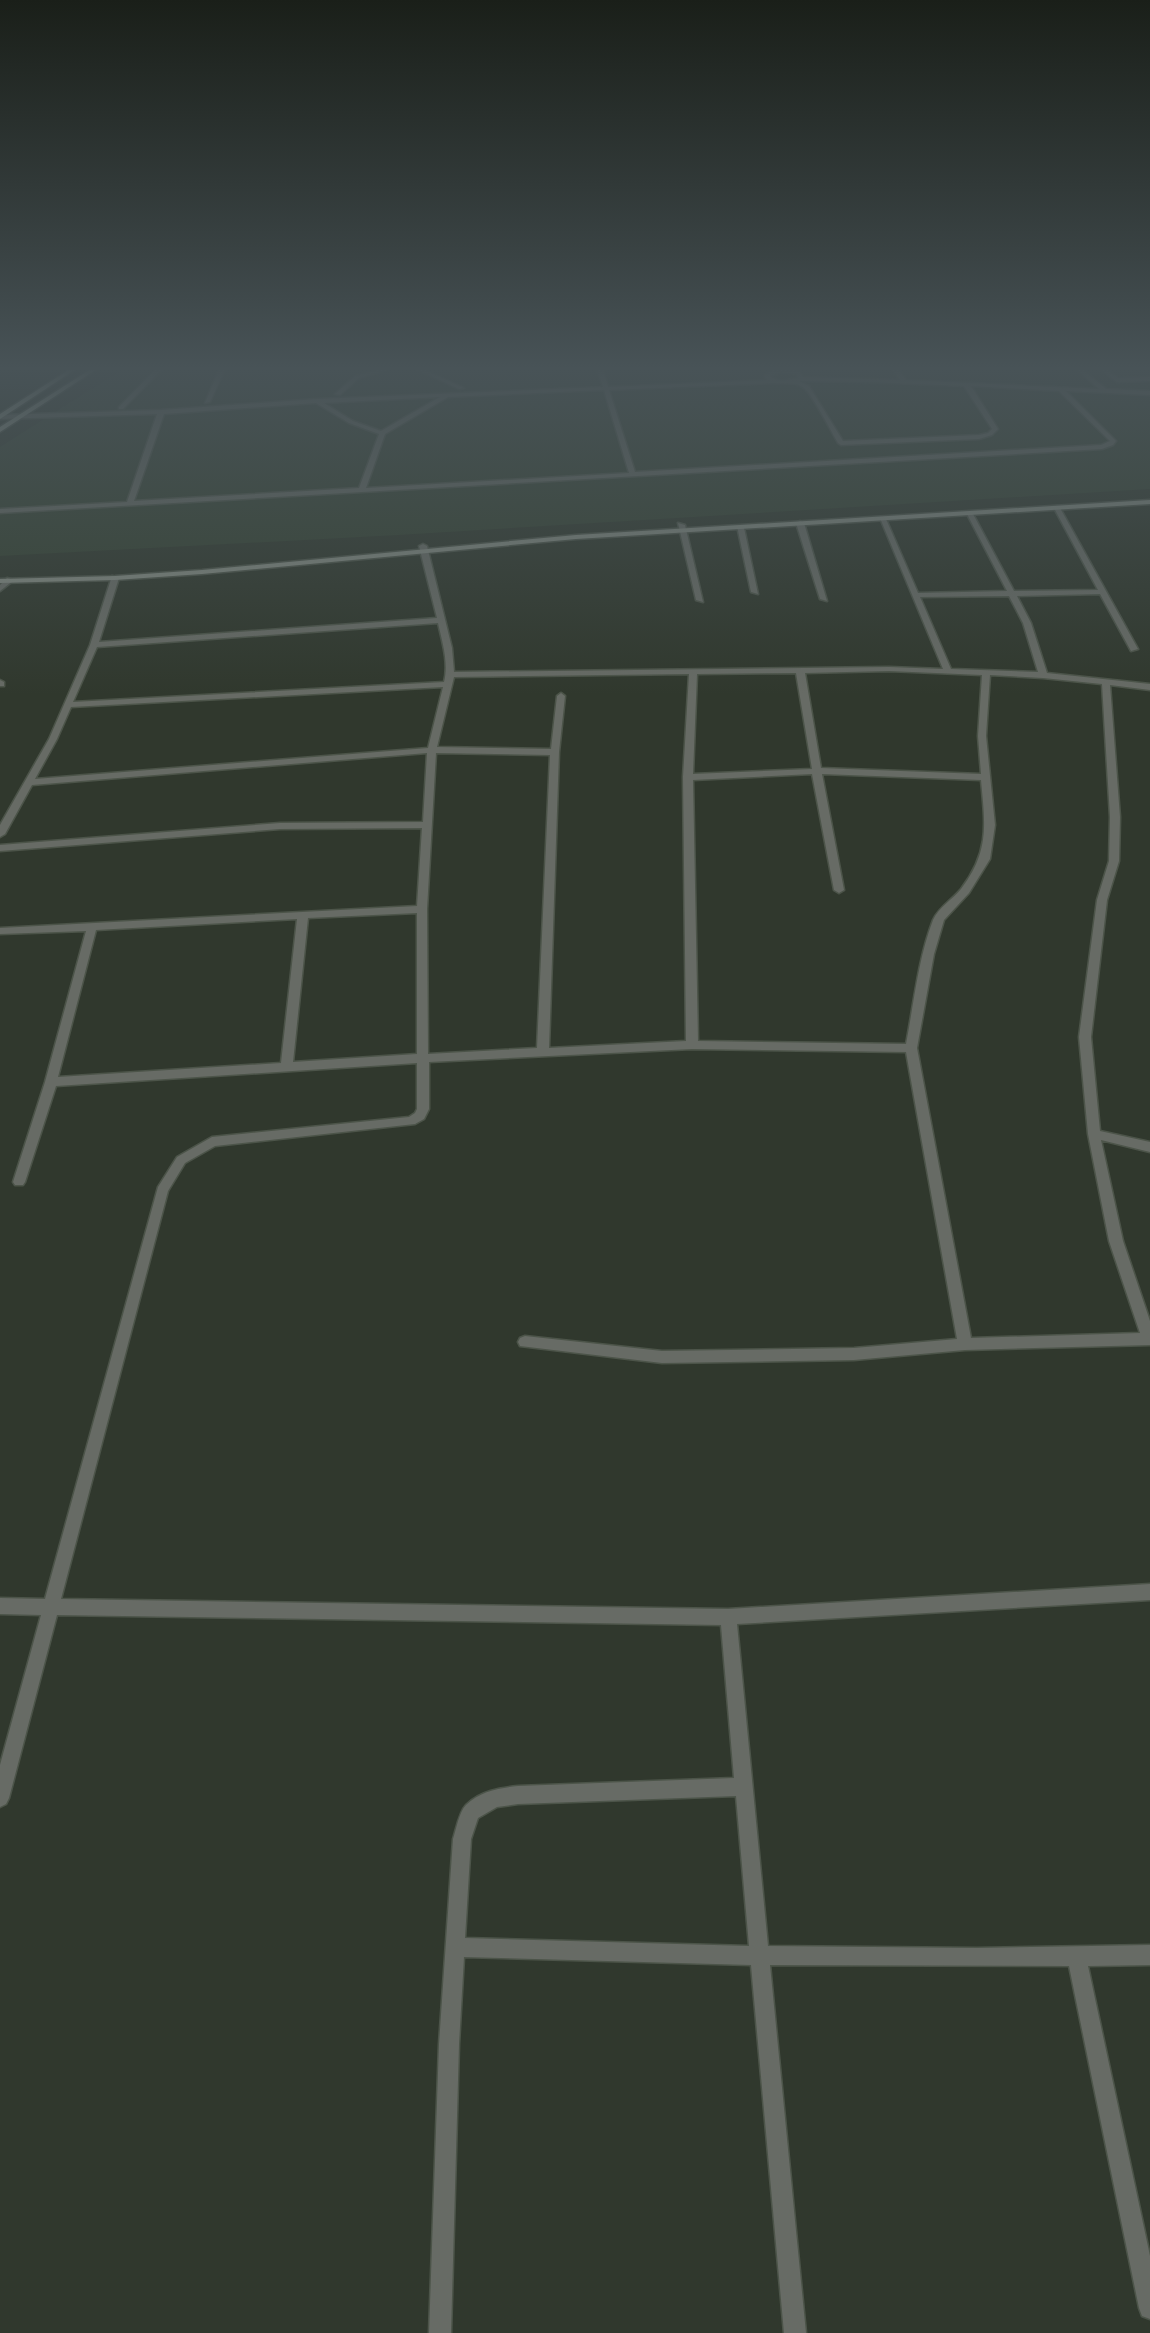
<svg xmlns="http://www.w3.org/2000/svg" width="1150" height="2333" viewBox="0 0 1150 2333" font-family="'PT Sans Narrow',sans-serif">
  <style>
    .built { fill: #354232 }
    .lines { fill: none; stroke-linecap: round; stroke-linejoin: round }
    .lane-casing { stroke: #4c5449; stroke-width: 3 }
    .street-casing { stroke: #4c5449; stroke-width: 3 }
    .secondary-casing { stroke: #4c5449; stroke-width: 3 }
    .primary-casing { stroke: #4c5449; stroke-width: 3 }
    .lane { fill: #676b65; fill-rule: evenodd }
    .street { fill: #676b65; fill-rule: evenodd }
    .secondary { fill: #828980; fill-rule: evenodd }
    .primary { fill: #979f94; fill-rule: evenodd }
  </style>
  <rect width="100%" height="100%" fill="#30382d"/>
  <polygon class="built" points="123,369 1150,369 1150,489 399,535 0,556 0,447"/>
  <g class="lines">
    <defs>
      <g id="lane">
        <polygon points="156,369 162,369 123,409 119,409 119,407"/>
        <polygon points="219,369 225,369 210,402 205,403"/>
        <polygon points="382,369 390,369 359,378 340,395 335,394 355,376"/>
        <polygon points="416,369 423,369 464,388 459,389"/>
        <path d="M597 369H603L608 387 767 380 764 376C774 366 788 368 800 372L803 377 900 380 892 369H898L906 380 1099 389 1076 369H1082L1106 389 1150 391V395L1066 391 1116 441 1113 445 1102 449 0 513V509L127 502 157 414 0 419V415L161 410 317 399 603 387ZM781 372 796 374 798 378C788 380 778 383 770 376ZM799 381 868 382 964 386 992 429 988 433 979 435 843 441 809 386ZM775 383C785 384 797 381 805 389 813 396 831 431 838 443L841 445 979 439 992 435 998 429 971 386 1059 391 1110 441 1101 445 635 472 609 390ZM604 390 629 473 366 488 385 434 448 397ZM440 397 381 431 353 421 324 403ZM316 403 349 423 379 434 359 488 134 501 164 414Z"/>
        <polygon points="1100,369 1106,369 1118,378 1150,377 1150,381 1117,382"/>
      </g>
      <g id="street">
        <path d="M1057 506 1060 508 1138 649 1131 651 1100 594 1017 596 1031 623 1047 673 1150 684V690L1110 685 1120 817 1119 861 1107 900 1091 1037 1100 1131 1150 1142V1152L1101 1140 1123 1241 1150 1321V1345L965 1350 854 1360 662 1363 520 1346 518 1342 520 1338 525 1336 662 1351 854 1348 957 1339 906 1052 692 1049 429 1062V1109L424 1119 415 1124 215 1146 185 1163 168 1191 61 1599 728 1609 1150 1584V1600L737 1624 768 1946 977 1948 1150 1945V1965L1088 1966 1150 2256V2319L1142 2316 1139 2308 1069 1966 770 1965 806 2333H784L751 1965 464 1957 459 2044 451 2333H429L439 2044 453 1839C456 1830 459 1812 466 1805 480 1791 500 1788 518 1786L734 1778 721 1625 57 1615 9 1798 6 1804 0 1807V1765L41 1615 0 1614V1598L45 1599 158 1187 177 1157 212 1137 409 1117 415 1113 417 1109V1063L56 1086 25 1182 23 1185H15L13 1182 45 1082 86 931 0 934V928L417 906 422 828 280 829 0 851V845L280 823 423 822 427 753 32 785 5 834 0 837V825L49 739 90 645 112 576 119 578 99 642 437 618 419 546 423 544 427 546 452 648 454 672 889 667 943 669 880 518 886 519 918 593 1007 591 967 514 970 512 973 514 1014 591 1098 590 1054 508ZM1009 596 1023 623 1038 672 951 669 920 597ZM438 623C442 641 449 663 444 682L73 702 97 647ZM889 671 982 675 978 736 981 774 821 768 805 673ZM796 673 812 769 693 774 697 674ZM689 674 683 777 686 1041 549 1048 559 752 565 696 561 693 557 696 551 749 437 747 454 677ZM990 675 1043 678 1102 684 1110 817 1109 861 1097 900 1079 1037 1088 1134 1109 1241 1140 1333 971 1338 917 1048 934 954 944 920 969 893 990 859 995 825 986 736ZM443 687 428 748 35 779 57 739 71 707ZM436 753 550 755 537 1048 428 1054 427 909ZM812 774 834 890 839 893 844 890 822 774 981 780C985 824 990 851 961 889 953 899 938 908 933 920 918 959 914 1003 906 1044L698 1041 693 780ZM417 913V1054L293 1062 308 918ZM297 919 281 1063 58 1077 96 930ZM736 1796 749 1946 465 1938 471 1839 478 1818 497 1807 518 1804Z"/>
        <polygon points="800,521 804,523 827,601 820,599 796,523"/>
        <polygon points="678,523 685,525 703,602 696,600"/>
        <polygon points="737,526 744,528 758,594 751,592"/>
        <polygon points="7,578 14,580 0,591 0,585"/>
        <polygon points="0,680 4,682 4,686 0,686"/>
      </g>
      <polygon id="secondary" points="1150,500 1150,504 576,539 202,574 115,580 0,583 0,579 115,576 202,570 576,535"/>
      <g id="primary">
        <polygon points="70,369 76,369 0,419 0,414"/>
        <polygon points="91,369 97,369 0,432 0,427"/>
      </g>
    </defs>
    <use href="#lane" class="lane-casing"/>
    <use href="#street" class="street-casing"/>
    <use href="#secondary" class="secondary-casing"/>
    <use href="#primary" class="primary-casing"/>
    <use href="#lane" class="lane"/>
    <use href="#street" class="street"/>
    <use href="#secondary" class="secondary"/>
    <use href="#primary" class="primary"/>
  </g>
  <linearGradient id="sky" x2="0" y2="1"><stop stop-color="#1a1f19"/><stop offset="0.53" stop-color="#485357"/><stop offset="1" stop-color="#485357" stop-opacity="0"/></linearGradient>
  <rect width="1150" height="695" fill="url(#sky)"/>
</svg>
